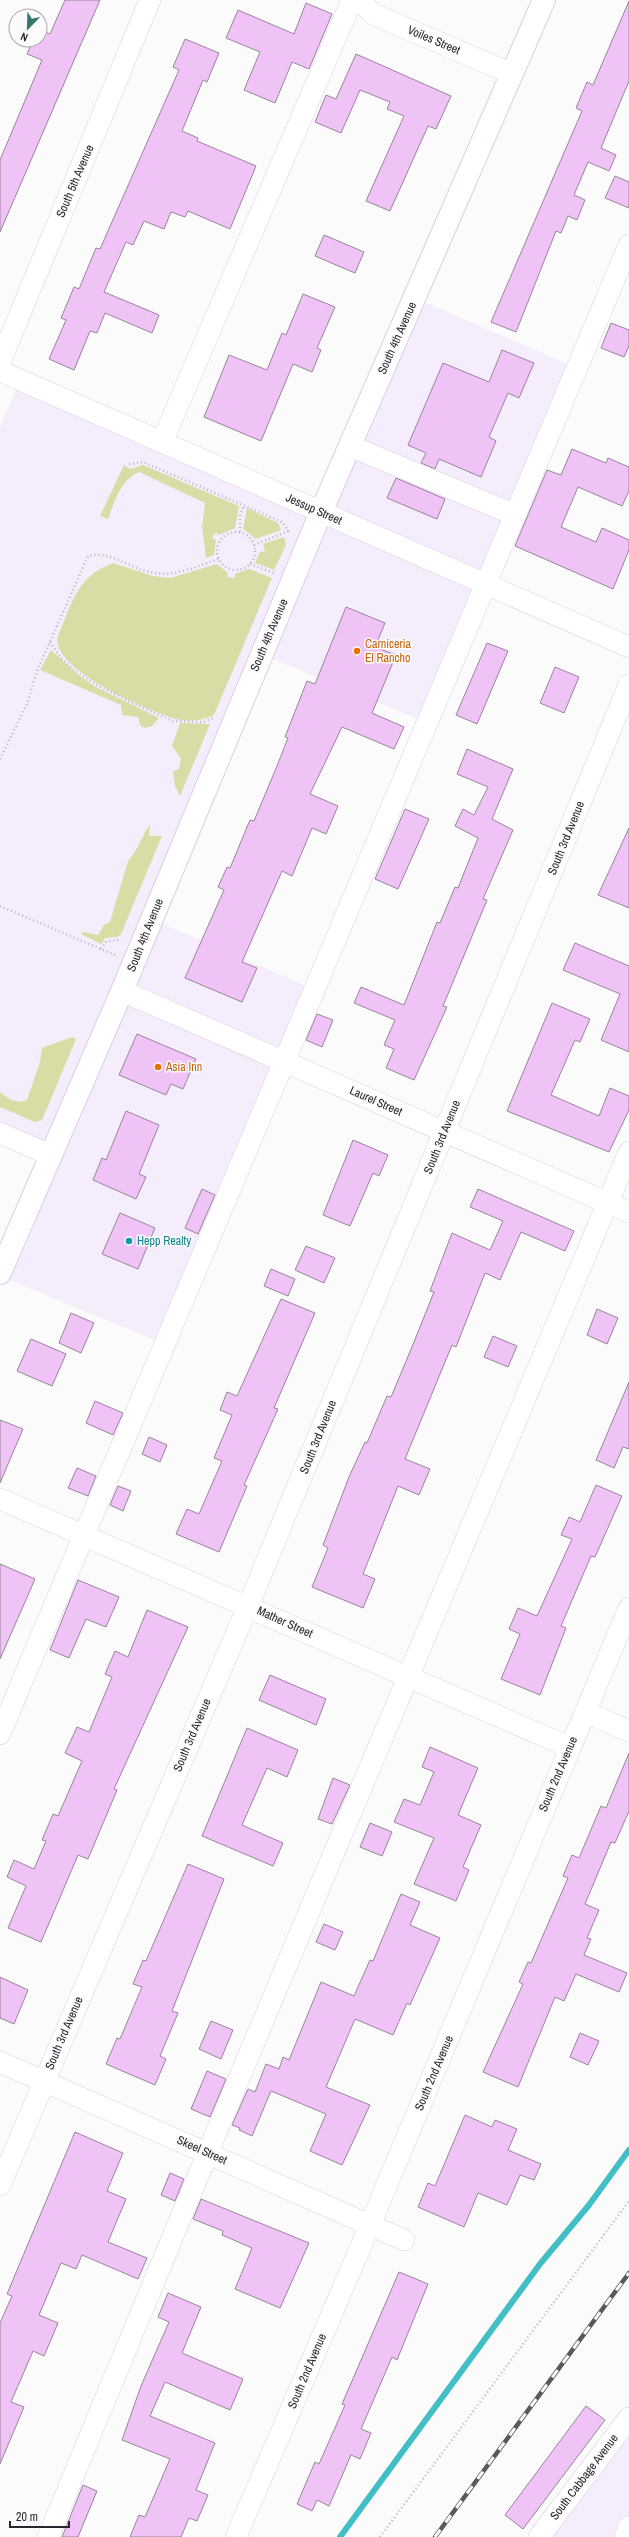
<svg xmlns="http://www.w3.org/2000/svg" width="629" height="2537" viewBox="0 0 629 2537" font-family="'Archivo Narrow',sans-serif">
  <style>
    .built { fill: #f5edfc }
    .green { fill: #d8dda6 }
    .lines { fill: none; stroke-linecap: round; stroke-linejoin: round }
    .stream { stroke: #42bfc6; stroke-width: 6 }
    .building { fill: #f0c3f7; stroke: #99849c }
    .minor-casing { stroke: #dbcce9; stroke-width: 22 }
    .major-casing { stroke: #dbcce9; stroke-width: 24 }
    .path { stroke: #b7b6b9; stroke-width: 2.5; stroke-dasharray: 1 3; stroke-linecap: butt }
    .minor { stroke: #fff; stroke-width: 21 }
    .major { stroke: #fff; stroke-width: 22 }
    .rail-casing { stroke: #5b575f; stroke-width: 4.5 }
    .rail { stroke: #fbfbfb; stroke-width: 3; stroke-dasharray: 9; stroke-linecap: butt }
    .food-dot { fill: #e8710a; stroke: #fbfbfb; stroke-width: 1.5 }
    .culture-dot { fill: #0f9aa8; stroke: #fbfbfb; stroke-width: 1.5 }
    .labels { text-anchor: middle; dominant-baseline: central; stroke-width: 3; stroke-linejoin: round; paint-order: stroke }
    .street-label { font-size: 12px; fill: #2a2530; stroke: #fbfbfb }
    .food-label { font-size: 12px; fill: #c56008; stroke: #fbfbfb; text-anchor: start }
    .culture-label { font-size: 12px; fill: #0d838f; stroke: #fbfbfb; text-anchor: start }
  </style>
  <rect width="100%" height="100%" fill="#fbfbfb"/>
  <g class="built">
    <polygon points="415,298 577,368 427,723 261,654 152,919 313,989 164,1344 0,1276 50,1155 0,1133 0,427 20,380 321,512"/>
    <polygon points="629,2418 629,2527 625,2537 539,2537"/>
  </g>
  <g class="green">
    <path d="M124 465 130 469 143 465 239 506 235 528 219 535 216 532 212 538 216 540 214 555 206 558 202 527 205 503 139 472C120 481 115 501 108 519L100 516Z"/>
    <polygon points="247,508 278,523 281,530 256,539 243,529"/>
    <polygon points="284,537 286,545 274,570 255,563 260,552 265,551 263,544"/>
    <path d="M113 563 153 576 170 578 217 564 228 573 227 577 235 578V574L249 569 272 578 214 715C203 721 188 722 176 719 148 711 49 669 58 636 72 603 76 577 113 563Z"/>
    <polygon points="51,650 77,674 96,687 159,718 152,726 145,728 140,725 138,717 122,715 121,705 40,670"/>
    <polygon points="180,723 210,724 180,796 175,786 173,771 179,769 181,759 172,746"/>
    <path d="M150 824 149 836H162L121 934 117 937 105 938 101 944 81 934 84 932 98 935 104 925 110 922 128 861C137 852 142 836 150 824Z"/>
    <path d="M72 1037 76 1039 42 1120 35 1122 0 1107V1092C9 1099 16 1104 27 1100L40 1062 42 1048Z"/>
  </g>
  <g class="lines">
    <polyline class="stream" points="340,2537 540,2264 589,2205 629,2150"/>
  </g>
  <g class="building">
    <polygon points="65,0 100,0 0,232 0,160 42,60 27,54 33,40 40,40 40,30 50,34"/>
    <polygon points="629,1 629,81 601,148 616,155 609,171 588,162 574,195 585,200 577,220 568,216 561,233 556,231 516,332 491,322 582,111 576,108 587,82 593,85"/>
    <polygon points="306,3 332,14 309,69 292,62 275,103 244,90 260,52 226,38 238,10 294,34"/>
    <polygon points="185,39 219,53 207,82 203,80 182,131 198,138 197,141 256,166 230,229 188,211 185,217 171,212 164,229 144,221 133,245 126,242 104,292 159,315 152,333 105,313 97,333 90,331 74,370 49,359 66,320 61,318 74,287 79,289 96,248 100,249 179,70 173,67"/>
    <polygon points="356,54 451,96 436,129 428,126 390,211 366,201 404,116 387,109 390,102 360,90 341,133 315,122 326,95 336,99"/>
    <polygon points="615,176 629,182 629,208 605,198"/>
    <polygon points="324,235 364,252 355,273 315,256"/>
    <polygon points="303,294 335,307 317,348 321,350 312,372 293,364 261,441 204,417 229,355 267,370 282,333 286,335"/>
    <polygon points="611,323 629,330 629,346 624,357 601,348"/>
    <polygon points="502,350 534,363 519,398 508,393 489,437 496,441 481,477 439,459 435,469 421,463 426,453 408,445 443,363 489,382"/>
    <polygon points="572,449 606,463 608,458 629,467 629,491 622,506 578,487 561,527 596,542 602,528 629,540 629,550 613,589 515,546 547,470 561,475"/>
    <polygon points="396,478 445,499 437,519 387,498"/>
    <polygon points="346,607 385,623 375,647 396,655 372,713 404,727 394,749 342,727 310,794 338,806 326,834 312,828 292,876 282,871 242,962 257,968 242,1002 185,978 224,890 218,887 227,867 230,868 250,820 254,821 277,766 288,738 285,737 307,681 315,684"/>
    <polygon points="487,643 508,651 477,724 456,715"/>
    <polygon points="555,667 579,677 564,713 540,703"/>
    <polygon points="467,749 513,769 492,819 513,830 483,899 487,900 443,1006 447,1007 414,1080 386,1068 394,1049 384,1045 395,1020 354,1003 361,987 404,1005 437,922 440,923 455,887 458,888 478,838 455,826 463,809 474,815 488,787 457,774"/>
    <polygon points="405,809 429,819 398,889 375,879"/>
    <polygon points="629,828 629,908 598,895"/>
    <polygon points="575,943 629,966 629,1052 601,1040 620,994 563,970"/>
    <polygon points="552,1003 590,1019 580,1042 575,1040 551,1095 599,1116 610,1088 629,1096 629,1110 609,1152 507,1111"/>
    <polygon points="317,1014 333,1020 322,1047 306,1040"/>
    <polygon points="137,1034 196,1059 183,1089 171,1084 166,1095 119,1075"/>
    <polygon points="126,1111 159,1125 139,1174 146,1177 136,1199 93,1180 102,1158 106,1160"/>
    <polygon points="353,1140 388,1155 379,1176 373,1173 350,1226 323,1215"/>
    <polygon points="202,1189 215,1195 198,1234 185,1228"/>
    <polygon points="478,1189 574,1231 565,1251 521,1232 500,1280 485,1273 456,1347 452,1345 405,1459 430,1469 419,1495 398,1486 363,1574 375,1579 363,1608 312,1587 328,1548 323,1545 349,1477 365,1442 367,1443 387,1396 391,1397 414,1342 434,1292 430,1291 452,1233 490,1250 503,1221 470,1207"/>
    <polygon points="120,1213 155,1228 138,1269 102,1254"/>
    <polygon points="306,1246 335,1258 324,1283 295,1270"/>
    <polygon points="271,1269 295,1279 288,1296 264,1286"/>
    <polygon points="281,1299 315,1313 274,1408 278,1409 244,1485 247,1486 219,1552 176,1534 187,1509 199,1514 222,1461 214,1458 232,1415 220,1410 227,1392 237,1396"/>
    <polygon points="597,1309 618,1318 607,1344 587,1335"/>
    <polygon points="71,1313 94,1323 81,1353 59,1343"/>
    <polygon points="493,1336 517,1346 508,1367 484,1357"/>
    <polygon points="31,1339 66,1354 52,1386 17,1371"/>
    <polygon points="629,1382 629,1449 623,1447 614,1468 596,1460"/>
    <polygon points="95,1401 123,1413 113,1435 86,1423"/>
    <polygon points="0,1420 23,1429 0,1483"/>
    <polygon points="149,1437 167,1445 160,1462 142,1454"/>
    <polygon points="77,1468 96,1476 88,1496 68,1488"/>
    <polygon points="596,1485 622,1496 595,1557 591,1556 561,1626 566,1628 540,1695 501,1679 520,1634 509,1629 518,1608 537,1616 572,1539 561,1535 569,1517 580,1522"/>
    <polygon points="118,1486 131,1491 123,1511 110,1505"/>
    <polygon points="0,1564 35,1579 0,1659"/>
    <polygon points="78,1580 119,1597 106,1627 86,1619 69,1658 50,1650"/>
    <polygon points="147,1610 188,1627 114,1789 117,1790 88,1859 78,1855 41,1942 8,1928 26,1886 7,1877 14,1860 34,1869 46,1841 42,1840 53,1814 58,1816 82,1761 65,1753 77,1727 89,1732 112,1677 105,1674 115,1651 128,1657"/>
    <polygon points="270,1675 326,1699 316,1725 259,1700"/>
    <polygon points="247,1728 298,1750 287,1777 267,1768 242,1825 283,1843 273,1866 202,1836"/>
    <polygon points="430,1747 478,1768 458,1815 481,1825 463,1867 469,1870 456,1901 414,1884 434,1838 394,1822 404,1799 420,1805 434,1772 422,1767"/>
    <polygon points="629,1753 629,1811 615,1843 611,1842 585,1904 599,1910 587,1938 591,1939 584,1955 627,1973 619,1992 576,1974 564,2001 555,1997 518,2087 483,2072 523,1984 519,1982 528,1962 531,1963 568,1878 563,1876 572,1855 579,1858 601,1806 606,1808"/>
    <polygon points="333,1778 350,1785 332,1824 318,1819"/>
    <polygon points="370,1823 392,1832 382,1856 360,1847"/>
    <polygon points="188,1864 224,1879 172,2011 178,2013 160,2056 166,2059 155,2085 106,2064 117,2038 120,2039 142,1987 133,1984 143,1960 146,1961"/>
    <polygon points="401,1894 420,1902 410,1925 440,1938 410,2005 407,2003 393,2035 355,2019 326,2087 370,2105 342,2165 310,2151 326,2114 271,2091 252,2136 239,2130 240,2128 232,2125 248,2089 255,2092 266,2064 279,2069 283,2057 289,2060 321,1982 354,1996 370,1960 373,1961"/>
    <polygon points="324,1924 343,1932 335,1950 316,1942"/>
    <polygon points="0,1977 28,1990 14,2024 0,2018"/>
    <polygon points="211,2021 233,2030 221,2059 199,2049"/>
    <polygon points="580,2033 599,2041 588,2065 570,2057"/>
    <polygon points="207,2071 226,2079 210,2117 191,2109"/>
    <polygon points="465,2115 492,2127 495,2120 517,2129 508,2150 541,2164 534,2180 520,2175 507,2205 478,2193 464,2227 418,2207 428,2183 435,2186"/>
    <polygon points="75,2132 123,2153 107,2191 126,2199 108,2242 147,2258 138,2279 82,2255 76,2269 61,2263 39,2315 58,2323 44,2356 33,2351 11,2402 24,2407 0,2464 0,2323 12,2296 7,2294"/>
    <polygon points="170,2173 184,2179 175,2201 161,2195"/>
    <polygon points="201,2199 309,2243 280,2308 235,2289 252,2248 222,2235 223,2231 193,2219"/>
    <polygon points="399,2272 428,2284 397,2360 392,2357 361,2429 371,2433 360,2459 351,2455 329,2506 317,2500 312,2511 297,2504 315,2462 319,2464 345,2405 342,2404"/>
    <polygon points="168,2293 201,2307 182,2353 243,2379 230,2410 165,2382 150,2416 215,2443 196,2490 208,2495 197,2521 189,2518 181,2537 130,2537 139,2515 145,2517 170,2459 122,2440 141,2386 169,2322 158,2317"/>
    <polygon points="586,2406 605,2420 523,2529 505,2515"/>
    <polygon points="83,2485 97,2491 78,2537 62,2537"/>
  </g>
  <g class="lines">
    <defs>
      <g id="minor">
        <polyline points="359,0 373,14 512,74"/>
        <polyline points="0,362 150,0"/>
        <polyline points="0,371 629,647"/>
        <polyline points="162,442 352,0"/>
        <polyline points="350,446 515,515"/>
        <polyline points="122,991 629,1212"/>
        <polyline points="0,1133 50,1155"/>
        <polyline points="0,1499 569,1747"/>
        <polyline points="585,1712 629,1731"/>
        <polyline points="0,1734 629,245"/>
        <polyline points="0,2062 404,2240"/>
        <polyline points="0,2185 248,1606 629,685"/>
        <polyline points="48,2537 208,2152 629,1152"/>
        <polyline points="236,2537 370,2225 629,1608"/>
        <polyline points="539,2537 629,2418"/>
        <polyline points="625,2537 629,2527"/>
      </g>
      <polyline id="major" points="0,1273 122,991 321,512 544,0"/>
    </defs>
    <use href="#minor" class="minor-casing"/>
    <use href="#major" class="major-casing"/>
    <g class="path">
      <polyline points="129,464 143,462 282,522 289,532"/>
      <circle cx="236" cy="551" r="19"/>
      <polyline points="240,532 240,516 244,505"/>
      <polyline points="254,545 289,531"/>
      <polyline points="250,564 274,573"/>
      <polyline points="50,642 60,657 74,670 95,684 136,705 173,721 204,722 213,718"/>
      <path d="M0 759 27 704 37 671 88 556C109 550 129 568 150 572 173 578 197 566 219 559"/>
      <polyline points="0,906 115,955"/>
      <polyline points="101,949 106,942 121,939"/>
      <polyline points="380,2537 629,2201"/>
    </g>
    <use href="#minor" class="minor"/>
    <use href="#major" class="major"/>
    <defs>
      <polyline id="rail" points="435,2537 629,2273"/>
    </defs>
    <use href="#rail" class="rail-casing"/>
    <use href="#rail" class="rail"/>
  </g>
  <g class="food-dot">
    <circle cx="357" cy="651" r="4"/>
    <circle cx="158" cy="1067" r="4"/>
  </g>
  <circle class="culture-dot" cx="129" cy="1241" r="4"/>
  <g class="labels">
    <g class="street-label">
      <text transform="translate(434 40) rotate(23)">Voiles Street</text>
      <text transform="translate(75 181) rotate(-67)">South 5th Avenue</text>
      <text transform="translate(397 338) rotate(-66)">South 4th Avenue</text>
      <text transform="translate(314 509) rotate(24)">Jessup Street</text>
      <text transform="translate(269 635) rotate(-67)">South 4th Avenue</text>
      <text transform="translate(566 838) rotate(-68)">South 3rd Avenue</text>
      <text transform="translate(145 935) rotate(-68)">South 4th Avenue</text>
      <text transform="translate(376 1101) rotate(24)">Laurel Street</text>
      <text transform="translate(442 1137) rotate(-68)">South 3rd Avenue</text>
      <text transform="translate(318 1437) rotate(-68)">South 3rd Avenue</text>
      <text transform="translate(285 1622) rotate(24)">Mather Street</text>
      <text transform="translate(192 1735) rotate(-67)">South 3rd Avenue</text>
      <text transform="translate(558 1774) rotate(-67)">South 2nd Avenue</text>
      <text transform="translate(64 2033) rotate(-67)">South 3rd Avenue</text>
      <text transform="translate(434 2073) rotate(-67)">South 2nd Avenue</text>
      <text transform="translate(202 2150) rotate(24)">Skeel Street</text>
      <text transform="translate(307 2371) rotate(-67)">South 2nd Avenue</text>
      <text transform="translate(584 2477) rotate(-53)">South Cabbage Avenue</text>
    </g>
    <g class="food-label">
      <text x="365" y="644">Carniceria<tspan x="365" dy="14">El Rancho</tspan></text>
      <text x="166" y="1067">Asia Inn</text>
    </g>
    <g class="culture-label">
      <text x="137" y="1241">Hepp Realty</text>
    </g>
  </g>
  <g transform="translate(28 28) rotate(203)"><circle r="19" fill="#fbfbfb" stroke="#a7a5aa"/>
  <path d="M0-3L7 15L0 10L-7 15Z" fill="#35796c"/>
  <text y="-6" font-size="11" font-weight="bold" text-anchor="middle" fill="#2a2530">N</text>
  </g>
  <path d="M10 2521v6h59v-6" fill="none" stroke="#2a2530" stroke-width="2"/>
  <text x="16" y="2521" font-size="12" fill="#2a2530" stroke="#fbfbfb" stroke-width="3" paint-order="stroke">20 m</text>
</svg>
